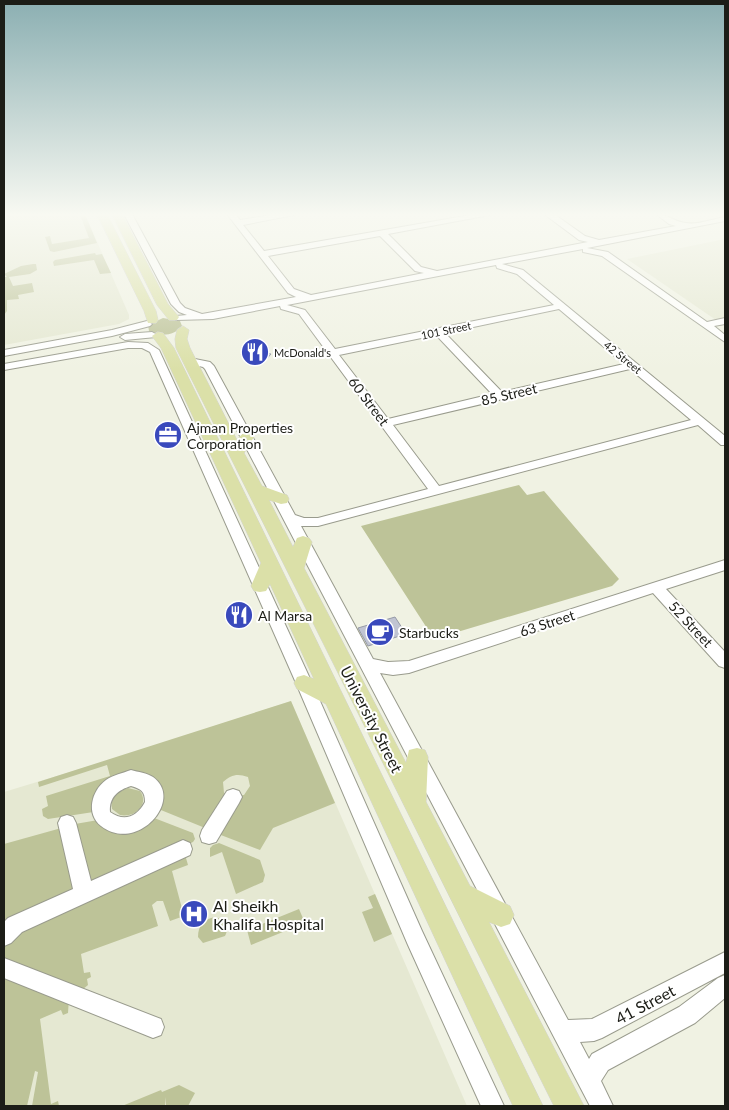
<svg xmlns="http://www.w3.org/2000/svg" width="729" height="1110" viewBox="0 0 729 1110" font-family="Lato,sans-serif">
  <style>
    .built { fill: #e5e8d2 }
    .green { fill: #bdc398 }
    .building { fill: #c0c4d2; stroke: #969aa7 }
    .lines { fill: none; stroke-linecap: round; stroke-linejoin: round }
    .minor-casing { stroke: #999b8d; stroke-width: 2 }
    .major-casing { stroke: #d2d2d1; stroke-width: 1 }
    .minor { fill: #fff; fill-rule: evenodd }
    .major { fill: #dbe0a8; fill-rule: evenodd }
    .labels { text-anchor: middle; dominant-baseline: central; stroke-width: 4; stroke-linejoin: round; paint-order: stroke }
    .far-street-label { font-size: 11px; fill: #1c1d17; stroke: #fff }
    .far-poi-label { font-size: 11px; fill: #1c1d17; stroke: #fff; text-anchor: start }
    .street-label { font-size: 14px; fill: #1c1d17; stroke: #fff }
    .poi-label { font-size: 14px; fill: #1c1d17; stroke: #fff; text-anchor: start }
    .near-street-label { font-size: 16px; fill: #1c1d17; stroke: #fff }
    .near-poi-label { font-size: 16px; fill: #1c1d17; stroke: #fff; text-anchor: start }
  </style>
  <rect width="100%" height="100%" fill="#f0f2e3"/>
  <g class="built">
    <polygon points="4,214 85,214 129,315 129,319 119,324 4,345"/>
    <polygon points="725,239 725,318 716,320 627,259"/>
    <polygon points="291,701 467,1106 4,1106 4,792 139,751"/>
  </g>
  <g class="green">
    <polygon points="85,214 97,243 54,252 50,251 45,237 50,236 52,244 89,238 80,215"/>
    <polygon points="95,253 96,255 102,254 111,273 100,274 94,260 54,266 53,262 55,260"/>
    <polygon points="33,264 36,264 37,270 30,274 9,277 13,286 32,283 34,292 18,295 19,299 7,300 7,311 4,315 4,277 7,277 4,274 21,266"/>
    <path d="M163 318 180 321 182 326C175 336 159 337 149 331L148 325Z"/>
    <polygon points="519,485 527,495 544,491 619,579 612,586 434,639 361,526"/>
    <path d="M291 701 335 803 273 828 260 850 213 832 235 796 244 795 250 786 248 777C237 773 231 775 223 782L224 793 231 796 210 830 156 808 131 777 100 811 48 819 43 816 42 809 48 806 46 796 110 776 107 765 39 787 38 782Z"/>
    <path d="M128 788 140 791C150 805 134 818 120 815L112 809C110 798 118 791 128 788Z"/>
    <polygon points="149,816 193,833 195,839 193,842 92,888 75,824 104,819"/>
    <polygon points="65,827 79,888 4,932 4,844"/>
    <polygon points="219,843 260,860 265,875 263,882 236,894 222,852 210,857 210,848 213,845"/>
    <polygon points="184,851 188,865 172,871 184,916 170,921 163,901 157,901 152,905 158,926 81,954 84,973 90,972 91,977 87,979 88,985 77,994 4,965 4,939 10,933"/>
    <polygon points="375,894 392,934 374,942 362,912 373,908 368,897"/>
    <polygon points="299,909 305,923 251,945 247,930"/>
    <path d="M215 917C224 919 230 927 225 936L203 943 198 937C198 925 204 919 215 917Z"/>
    <polygon points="4,972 69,998 68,1013 63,1015 61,1010 40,1019 51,1104 58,1101 59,1106 32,1106 38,1072 35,1071 27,1106 4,1106"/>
    <polygon points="179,1085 195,1093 188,1106 166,1106 166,1097 165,1106 122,1106 161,1090 162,1092"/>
  </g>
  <g class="building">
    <polygon points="252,343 265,345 262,349 267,351 266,353 271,354 263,363 244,358 241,354"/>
    <polygon points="242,607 247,620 236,624 230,610"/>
    <polygon points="395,617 406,634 368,646 358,628"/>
  </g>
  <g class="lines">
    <defs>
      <g id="minor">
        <path d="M124 214H132L180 303 185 308 202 314 296 297 288 293 227 214H235L240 220 278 214H299L243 225 264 251 476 214H495L388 234 421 267 437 271 588 242 579 240 544 214H554L585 236 599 240 676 226 669 224 656 214C668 214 674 222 686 223 698 225 713 219 725 217V221L587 248 608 252 707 322 725 318V324L714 326 725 335V342L602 256 583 252V249L502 264 523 270 725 436V445H721L698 425 318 526H301L373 659 388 662 409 661 725 560V570L666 589 725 652V668L719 666 653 593 409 673 393 675 380 673 568 1020 592 1019 725 952V973L602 1038 594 1041 580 1042 589 1059 592 1054 679 1007 718 978 725 975V998L695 1023 608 1070 601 1081 613 1106H590L205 369 203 367 186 363 185 361 190 358 210 362 214 366 295 515 304 518H318L428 489 299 314 281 309 280 306 213 319 176 320V316L187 315 179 312 171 304ZM380 236 415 271 424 273 311 295 294 289 268 256ZM496 265 497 268 517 274 554 305 335 349 305 310 287 305ZM559 309 624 364 502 392 445 333ZM436 335 492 394 388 419 339 355ZM630 369 691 420 439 486 393 425Z"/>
        <polygon points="147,321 152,324 150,326 112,336 4,356 4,350 112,330"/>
        <polygon points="152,332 157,335 156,337 125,340 120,337 125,334"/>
        <polygon points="128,342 148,343 159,350 312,683 422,931 504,1106 481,1106 408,945 296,683 150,352 142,348 128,348 4,370 4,364"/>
        <path d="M131 770C138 772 147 773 153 777 185 800 137 854 101 826 86 814 91 791 106 780 113 775 123 773 131 770ZM131 786C141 789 145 791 145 802 137 817 124 822 110 812 109 797 118 790 131 786Z"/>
        <polygon points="233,789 239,791 242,797 239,803 216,842 209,844 202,842 200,836 202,830 227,791"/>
        <polygon points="67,815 73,817 76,823 91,881 183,840 190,843 192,849 190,855 22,932 11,943 4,946 4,922 8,918 73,889 58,823 61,817"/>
        <polygon points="4,958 161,1019 164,1027 161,1035 153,1038 4,978"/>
      </g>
      <g id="major">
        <polygon points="97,214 107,214 156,311 158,320 156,323 148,323 144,311"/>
        <polygon points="112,214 122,214 168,304 179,317 177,320 169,320 157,305"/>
        <polygon points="183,326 189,330 187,339 190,348 237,440 242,434 252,434 254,437 244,453 262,486 287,495 289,499 287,503 281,504 269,500 293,547 297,538 303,536 309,538 312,542 304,568 406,763 409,750 417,748 425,750 428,757 426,802 470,886 510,906 514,915 510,924 501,927 489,922 584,1106 554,1106 176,348 175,339 177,330"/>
        <polygon points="158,332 163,333 174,348 543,1106 513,1106 326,704 297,689 294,683 297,677 304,675 314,679 270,584 266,591 260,592 254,591 251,586 261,563 161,348 152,336"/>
      </g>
    </defs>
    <use href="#minor" class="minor-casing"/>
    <use href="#major" class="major-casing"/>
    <use href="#minor" class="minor"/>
    <use href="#major" class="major"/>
  </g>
  <linearGradient id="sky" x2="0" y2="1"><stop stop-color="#8bafb2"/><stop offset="0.58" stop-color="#f8f9f2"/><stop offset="1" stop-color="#f8f9f2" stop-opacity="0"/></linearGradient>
  <rect width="729" height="370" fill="url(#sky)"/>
  <defs>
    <symbol id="restaurant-disc" viewBox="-11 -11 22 22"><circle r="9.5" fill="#3949bc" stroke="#fff"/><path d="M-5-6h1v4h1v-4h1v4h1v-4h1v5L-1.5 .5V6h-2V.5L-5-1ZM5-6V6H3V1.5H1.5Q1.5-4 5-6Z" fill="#fff"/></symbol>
    <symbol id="office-disc" viewBox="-11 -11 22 22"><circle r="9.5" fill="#3949bc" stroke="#fff"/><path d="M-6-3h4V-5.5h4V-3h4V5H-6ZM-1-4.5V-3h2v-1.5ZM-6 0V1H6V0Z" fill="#fff"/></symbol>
    <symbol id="cafe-disc" viewBox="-11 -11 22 22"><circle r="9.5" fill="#3949bc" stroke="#fff"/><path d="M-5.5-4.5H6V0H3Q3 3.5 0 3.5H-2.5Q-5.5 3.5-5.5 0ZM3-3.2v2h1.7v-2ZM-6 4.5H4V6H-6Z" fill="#fff"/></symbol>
    <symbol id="hospital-disc" viewBox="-11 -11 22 22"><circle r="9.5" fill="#3949bc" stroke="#fff"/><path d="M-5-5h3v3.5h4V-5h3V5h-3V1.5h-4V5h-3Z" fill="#fff"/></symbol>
  </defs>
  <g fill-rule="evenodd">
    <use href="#restaurant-disc" x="239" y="336" width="32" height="32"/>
    <use href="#office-disc" x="152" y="419" width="32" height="32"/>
    <use href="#restaurant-disc" x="223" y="599" width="32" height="32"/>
    <use href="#cafe-disc" x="364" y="616" width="32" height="32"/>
    <use href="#hospital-disc" x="178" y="898" width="32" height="32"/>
  </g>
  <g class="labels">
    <g class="far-street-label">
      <text transform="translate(446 330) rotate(-12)">101 Street</text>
      <text transform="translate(623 357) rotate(39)">42 Street</text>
    </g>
    <g class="far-poi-label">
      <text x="274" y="352">McDonald's</text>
    </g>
    <g class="street-label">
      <text transform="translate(509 394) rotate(-13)">85 Street</text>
      <text transform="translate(369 401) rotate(53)">60 Street</text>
      <text transform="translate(547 623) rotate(-18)">63 Street</text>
      <text transform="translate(691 624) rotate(47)">52 Street</text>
    </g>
    <g class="poi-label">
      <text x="187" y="427">Ajman Properties<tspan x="187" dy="16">Corporation</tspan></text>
      <text x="258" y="615">Al Marsa</text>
      <text x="399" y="632">Starbucks</text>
    </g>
    <g class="near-street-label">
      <text transform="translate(372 719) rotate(63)">University Street</text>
      <text transform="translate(645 1004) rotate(-28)">41 Street</text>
    </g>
    <g class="near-poi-label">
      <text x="213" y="905">Al Sheikh<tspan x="213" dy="18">Khalifa Hospital</tspan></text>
    </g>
  </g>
  <rect width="729" height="1110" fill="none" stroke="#1c1d17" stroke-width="10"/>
</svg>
